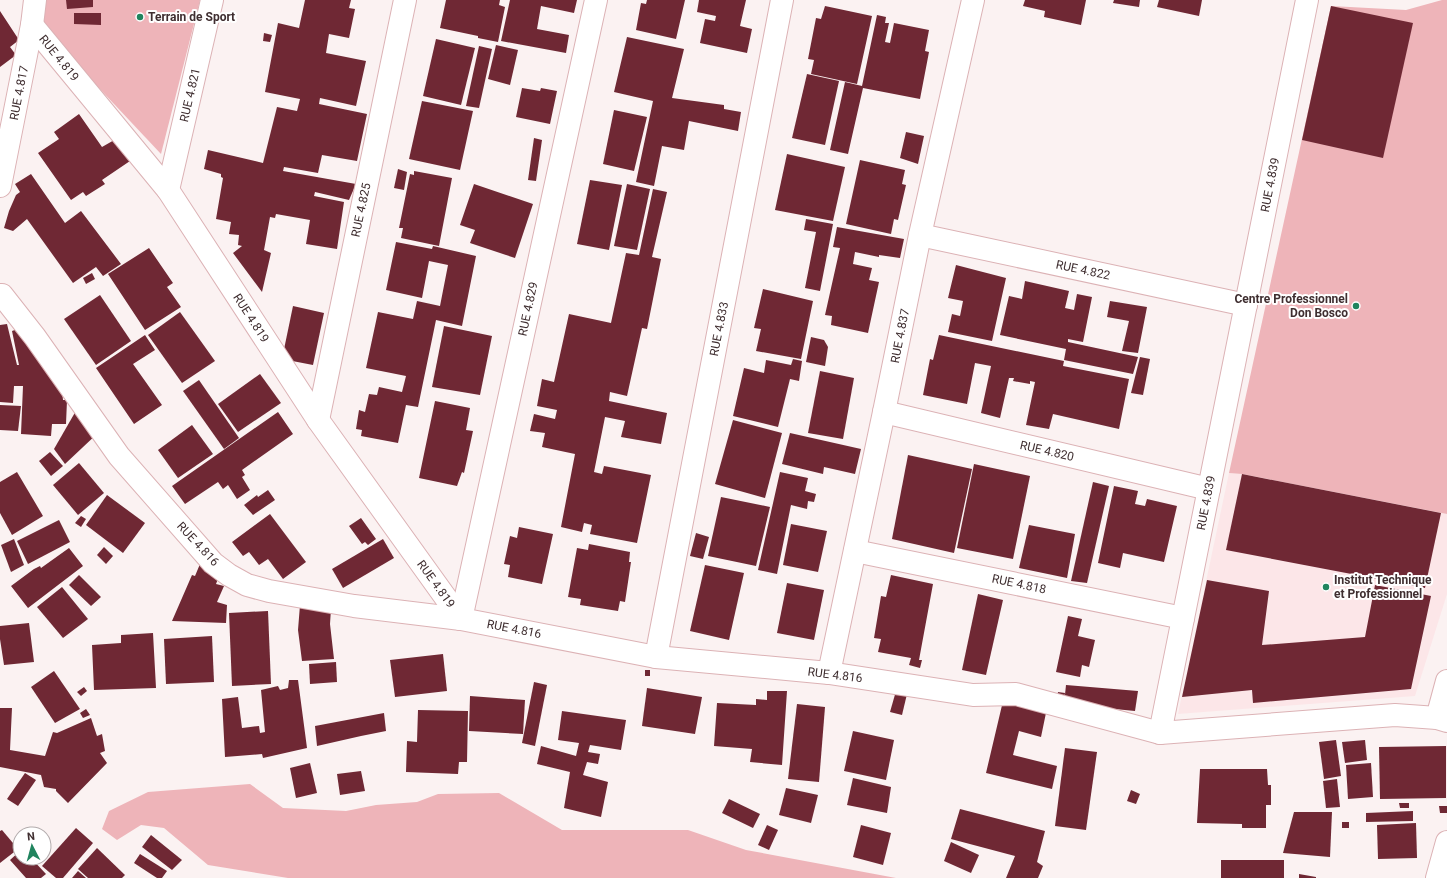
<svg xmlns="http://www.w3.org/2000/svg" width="1447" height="878" viewBox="0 0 1447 878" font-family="Roboto,sans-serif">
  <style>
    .built { fill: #fce6e8 }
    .green { fill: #eeb4b9 }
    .building { fill: #6f2834 }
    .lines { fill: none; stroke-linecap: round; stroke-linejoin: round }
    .minor-casing { stroke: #dcb2b5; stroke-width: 24 }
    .minor { stroke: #fff; stroke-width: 22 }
    .poi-dot { fill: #20845e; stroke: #fff; stroke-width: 1.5 }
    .labels { text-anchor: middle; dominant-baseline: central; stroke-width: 4; stroke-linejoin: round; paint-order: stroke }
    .poi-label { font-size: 12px; font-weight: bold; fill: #3f2e30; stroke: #fff; text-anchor: start }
    .street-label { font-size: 12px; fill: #3f2e30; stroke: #fff }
  </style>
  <rect width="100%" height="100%" fill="#fbf2f2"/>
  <polygon class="built" points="1229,473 1242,474 1447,514 1447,594 1415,696 1178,714"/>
  <g class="green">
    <polygon points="42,0 200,0 161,154 37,22"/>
    <polygon points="1442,0 1447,0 1447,514 1242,474 1229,473 1331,6 1406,10"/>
    <polygon points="250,784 283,808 346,811 376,805 417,802 438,794 499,793 562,830 688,830 746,850 896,878 288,878 208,865 164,828 141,825 117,840 102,829 109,811 148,792"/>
  </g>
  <g class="building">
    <polygon points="66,0 93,0 93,7 67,9"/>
    <polygon points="305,0 351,0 349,8 355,9 349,38 329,34 326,53 366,61 356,106 320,98 319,104 367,114 357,161 322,155 318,173 284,167 283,171 356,184 349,200 315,192 314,196 344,202 337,249 306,244 310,220 276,214 275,218 270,217 264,250 271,253 262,292 233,253 242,246 238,245 239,235 229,234 231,222 216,219 223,178 221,177 221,174 204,169 208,150 263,163 277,107 297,111 300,99 265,92 278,23 299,28"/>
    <polygon points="446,0 500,0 499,5 505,7 498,42 478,38 478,36 440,28"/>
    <polygon points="510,0 577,0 574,13 541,6 537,29 569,35 566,53 501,41"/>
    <polygon points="647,0 685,0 676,39 636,30 641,3 646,4"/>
    <polygon points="699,0 746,0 740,26 752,29 747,53 700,43 705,19 715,21 716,16 697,12"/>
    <polygon points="1025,0 1086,0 1081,25 1044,17 1045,11 1023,6"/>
    <polygon points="1114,0 1140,0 1139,7 1113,3"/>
    <polygon points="1159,0 1202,0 1199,16 1157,7"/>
    <polygon points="825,6 872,16 857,84 811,74 814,60 808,59 816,18 821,19"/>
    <polygon points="1331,6 1413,23 1383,158 1302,140"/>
    <polygon points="0,11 19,40 10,47 16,55 0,67"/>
    <polygon points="74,13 101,13 101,25 74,24"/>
    <polygon points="877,15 886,17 885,23 889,23 885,42 890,43 894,23 929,30 925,51 929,52 920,99 863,88 848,154 830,150 845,82 862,86"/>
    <polygon points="264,33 272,35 270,42 263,41"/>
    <polygon points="627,37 684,49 672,98 724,105 724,109 741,112 738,131 689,121 684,150 662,146 654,186 636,182 653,101 614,92"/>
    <polygon points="436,39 475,48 461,105 423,96"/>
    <polygon points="496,45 518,50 510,85 488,79"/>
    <polygon points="479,46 492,49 479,108 466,106"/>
    <polygon points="807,74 839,81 825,145 792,138"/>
    <polygon points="522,88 540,91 541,88 557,91 550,124 516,117"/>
    <polygon points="422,101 473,111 460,170 409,159"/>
    <polygon points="614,110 647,117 634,171 603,164"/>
    <polygon points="79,114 102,147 116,139 130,161 102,180 105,184 86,196 83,192 71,200 38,153 59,139 54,132"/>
    <polygon points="906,132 924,136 918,164 900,158"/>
    <polygon points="534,138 542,140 536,181 528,180"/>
    <polygon points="787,154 845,167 833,221 775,210"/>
    <polygon points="860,160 905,170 902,184 906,185 898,220 894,219 891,234 846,224"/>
    <polygon points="398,169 407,172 404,190 394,188"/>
    <polygon points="414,171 452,178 439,246 401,238 403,228 399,228 410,174 414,175"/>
    <polygon points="31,174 65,223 81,211 121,264 103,276 96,267 73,283 27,219 13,231 4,228 9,211 16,195 20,192 15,184"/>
    <polygon points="590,180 622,185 609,250 577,244"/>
    <polygon points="474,184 533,204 515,258 470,243 475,230 460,225"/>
    <polygon points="627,184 650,189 637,250 614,246"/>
    <polygon points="653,189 667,192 652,257 661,259 647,329 642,328 627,396 610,392 609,401 667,413 661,444 621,437 625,421 605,417 594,472 602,474 604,466 651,475 637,543 590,534 592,525 584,523 582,532 561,527 575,454 542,447 545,433 530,431 534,414 555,419 557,410 537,406 542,379 554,382 569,314 611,323 626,253 639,255"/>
    <polygon points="806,219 833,224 820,291 805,288 816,232 804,230"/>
    <polygon points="837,227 904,239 900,258 879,255 879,257 855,252 853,264 872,268 869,280 879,282 868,333 831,325 832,316 825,315 840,248 833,247"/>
    <polygon points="396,242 432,249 433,246 476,256 462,326 436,320 418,407 406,405 398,443 361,436 362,430 356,429 359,410 365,412 369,394 377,395 379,387 402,392 406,376 366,368 378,312 413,319 417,301 440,306 448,265 429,261 422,298 386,290"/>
    <polygon points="149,248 173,283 167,287 181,307 145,330 108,274"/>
    <polygon points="956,265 1006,278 992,341 948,332 952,314 960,316 963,301 948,298"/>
    <polygon points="92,273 95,279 86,284 83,278"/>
    <polygon points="1025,281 1069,291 1065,308 1074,310 1077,294 1092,297 1083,342 1068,339 1068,342 1138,357 1133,374 1064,360 1066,349 1000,335 1009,296 1022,299"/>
    <polygon points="763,289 813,301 801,359 756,351 761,329 754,328"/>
    <polygon points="100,295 131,341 96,365 64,319"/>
    <polygon points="1110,301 1147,307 1138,353 1122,351 1129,321 1107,317"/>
    <polygon points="293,306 324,313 313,365 282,359"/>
    <polygon points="180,312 215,361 182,383 148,335"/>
    <polygon points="7,324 17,365 19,365 12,331 23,327 62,390 63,400 67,400 66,424 52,424 51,436 21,434 23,386 14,386 13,403 0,402 0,325"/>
    <polygon points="444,326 492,336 480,395 432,387"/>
    <polygon points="145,335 155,350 133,364 162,405 134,424 96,368"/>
    <polygon points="939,335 1064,361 1063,366 1129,379 1119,429 1053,414 1049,429 1026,425 1035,382 1030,381 1030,384 1013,381 1014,378 1009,378 1000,418 981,413 991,366 975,363 967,404 923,395 930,359 933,360"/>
    <polygon points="811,337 824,340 828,347 825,366 806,362"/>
    <polygon points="1140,357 1150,359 1143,395 1131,393"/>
    <polygon points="793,359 802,361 799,381 790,379 778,427 733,416 744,368 764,373 766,360 791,365"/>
    <polygon points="820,371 854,378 843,439 808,433"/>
    <polygon points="260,374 281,403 238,432 218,404"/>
    <polygon points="199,380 239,438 224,449 183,391"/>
    <polygon points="435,401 470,408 466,430 473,431 464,473 462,472 457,486 419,478"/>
    <polygon points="0,405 21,406 18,431 0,430"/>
    <polygon points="77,409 99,432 65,464 54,449"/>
    <polygon points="278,412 293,434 242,470 245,475 242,477 250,490 237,499 228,485 223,489 218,482 185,504 172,486"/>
    <polygon points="733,420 782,433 765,498 715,484"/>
    <polygon points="192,425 213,454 178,478 158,450"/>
    <polygon points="790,433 861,449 855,474 824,467 823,474 782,464"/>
    <polygon points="50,452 63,466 51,476 39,461"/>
    <polygon points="908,455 972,469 954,553 892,539"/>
    <polygon points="79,463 104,493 78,515 53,485"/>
    <polygon points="974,464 1030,476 1013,559 957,548"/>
    <polygon points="17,472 43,516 12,535 0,513 0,482"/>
    <polygon points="780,472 808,478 805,491 816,494 814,502 808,501 807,509 791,505 777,574 758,570"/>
    <polygon points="1242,474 1441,513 1425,588 1226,550"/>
    <polygon points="1093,482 1109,486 1087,583 1071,581"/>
    <polygon points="1114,486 1138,491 1135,504 1145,506 1147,499 1177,506 1164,562 1123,553 1120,568 1098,563"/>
    <polygon points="268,490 275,500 253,515 244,505 257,495 258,497"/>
    <polygon points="107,495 145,523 123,553 86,525"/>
    <polygon points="721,497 770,507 756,566 708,556"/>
    <polygon points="270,514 306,562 283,579 268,559 259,565 249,552 243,556 232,542"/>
    <polygon points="81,516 86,519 81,527 75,523"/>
    <polygon points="361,518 376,539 368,545 365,542 362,544 349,526"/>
    <polygon points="59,520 70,542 28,564 17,541"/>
    <polygon points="791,524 827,531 818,572 783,565"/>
    <polygon points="1029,525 1075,534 1067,578 1019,568"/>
    <polygon points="519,527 553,534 542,584 508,577 510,565 504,564 510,536 517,538"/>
    <polygon points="696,533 709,537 703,559 690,556"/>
    <polygon points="14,539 24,565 11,572 1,545"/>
    <polygon points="383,539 394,558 343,588 332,569"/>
    <polygon points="589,544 630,552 629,562 631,562 625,602 620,601 618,611 580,605 581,599 568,597 577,548 588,550"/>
    <polygon points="104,547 113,556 106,564 97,555"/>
    <polygon points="69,548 83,566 28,608 11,586 34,569 40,566 41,568"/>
    <polygon points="200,564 221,571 216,584 224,586 217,602 227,605 226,623 172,621 192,575 195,576"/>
    <polygon points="705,565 744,573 729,640 690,631"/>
    <polygon points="79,575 101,597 91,606 69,585"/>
    <polygon points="891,575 933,584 919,660 922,660 920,668 909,665 911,658 878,652 881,639 874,638 881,596 886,597"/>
    <polygon points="1207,580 1269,591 1262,645 1365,637 1375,585 1431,596 1411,689 1253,703 1252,690 1182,697"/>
    <polygon points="787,583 824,590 814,640 777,633"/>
    <polygon points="62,587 88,619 63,638 37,607"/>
    <polygon points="978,594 1003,600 986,675 962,670"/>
    <polygon points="300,605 331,609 330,624 334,659 302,661 298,630"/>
    <polygon points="268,611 271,684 232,686 229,613"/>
    <polygon points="1068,616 1082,619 1078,636 1095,640 1089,667 1082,665 1080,677 1056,672"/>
    <polygon points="29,623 34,662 4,665 0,639 0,626"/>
    <polygon points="153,633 156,688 94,690 92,645 121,643 121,635"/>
    <polygon points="212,636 214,682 166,684 164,639"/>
    <polygon points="443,654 447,691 395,697 390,660"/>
    <polygon points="336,662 337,682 310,684 309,664"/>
    <rect x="645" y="670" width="5" height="6"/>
    <polygon points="54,671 80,709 55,723 31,687"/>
    <polygon points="289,680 298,680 307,748 263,758 262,754 225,757 222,699 238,697 242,728 259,726 260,733 265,732 261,690 278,686 280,690 288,688"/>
    <polygon points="534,682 547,685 535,746 522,743"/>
    <polygon points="1066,685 1138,691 1135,711 1064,704"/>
    <polygon points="84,687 87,691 81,696 77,692"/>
    <polygon points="647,688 702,697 695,734 642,726"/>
    <polygon points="767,691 787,691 782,765 750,762 752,749 714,746 717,703 756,705 756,699 767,700"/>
    <polygon points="896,691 907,694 902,715 890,712"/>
    <polygon points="1058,692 1065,693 1064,698 1057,698"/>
    <polygon points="470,696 525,700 523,734 469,731"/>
    <polygon points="1003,701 1047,708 1041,737 1019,731 1013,755 1057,766 1052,789 986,773"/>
    <polygon points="797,704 825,707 819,782 788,779"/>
    <polygon points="0,708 12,708 10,750 45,756 53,732 57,733 91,718 97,736 102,734 105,751 100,753 107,763 68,803 56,791 56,789 44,787 41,775 0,767"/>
    <polygon points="86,709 90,715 83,718 80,713"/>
    <polygon points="418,710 468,711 467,762 459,762 458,774 406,772 407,741 417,742"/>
    <polygon points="562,711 626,720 621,750 590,745 588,752 600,754 598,764 587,762 583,775 608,782 601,817 564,808 570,772 537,764 541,746 576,756 579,743 558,740"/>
    <polygon points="384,713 386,731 361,736 317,746 315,726"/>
    <polygon points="853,731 894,740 886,780 844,771"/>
    <polygon points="1336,740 1341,776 1324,779 1319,742"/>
    <polygon points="1365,740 1367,760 1345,763 1342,742"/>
    <polygon points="1446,746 1446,798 1380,799 1379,747"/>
    <polygon points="1065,748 1097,752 1086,830 1055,826"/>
    <polygon points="310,763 317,793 296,798 290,768"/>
    <polygon points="1371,763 1373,797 1348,799 1346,765"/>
    <polygon points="1200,769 1267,769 1268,785 1271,785 1271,805 1266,805 1266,828 1242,828 1242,824 1197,823"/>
    <polygon points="361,771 365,791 340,795 337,774"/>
    <polygon points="25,773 36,780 18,806 7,799"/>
    <polygon points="853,778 891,787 887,813 847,805"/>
    <polygon points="1337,779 1340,807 1326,808 1323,781"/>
    <polygon points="786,788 818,795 811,823 779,815"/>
    <polygon points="1131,790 1140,794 1136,804 1127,801"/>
    <polygon points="729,799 760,814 753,828 722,813"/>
    <polygon points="1399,803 1409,803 1409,808 1400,808"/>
    <polygon points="1439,806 1447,806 1447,813 1440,813"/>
    <polygon points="960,809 1045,831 1037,862 1043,866 1038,878 1006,878 1015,856 951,839"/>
    <polygon points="1413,811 1413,821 1366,822 1366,813"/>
    <polygon points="1294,812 1332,812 1330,857 1283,853"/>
    <rect x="1342" y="822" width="7" height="6"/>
    <polygon points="1416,823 1417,858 1378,859 1377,825"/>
    <polygon points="767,825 778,830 769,850 758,845"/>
    <polygon points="861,825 891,833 883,865 853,857"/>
    <polygon points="76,828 93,843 63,878 56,878 42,866"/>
    <polygon points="2,830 18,849 0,863 0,831"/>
    <polygon points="151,835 182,860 172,870 142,847"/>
    <polygon points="951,842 979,855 971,873 944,861"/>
    <polygon points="97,848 125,875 122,878 88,878 78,869"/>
    <polygon points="20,851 20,858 31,858 46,874 41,878 26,878 10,860"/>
    <polygon points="140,854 167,871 162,878 157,878 134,863"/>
    <rect x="1221" y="860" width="63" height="18"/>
    <polygon points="78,871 86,878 72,878"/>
    <polygon points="1299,874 1316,877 1316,878 1299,878"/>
  </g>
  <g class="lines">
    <defs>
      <g id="minor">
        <polyline points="1307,0 1160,733 1395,715 1437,718 1447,721"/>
        <polyline points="32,25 168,190 318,420 461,619"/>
        <polyline points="0,186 32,25 35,0"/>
        <polyline points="168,190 212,0"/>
        <polyline points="920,235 1246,305"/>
        <polyline points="0,295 2,295 35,337 119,456 213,563 229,575 247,585 269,591 354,606 461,619 656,657 829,673 973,695 1016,694 1160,733"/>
        <polyline points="884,412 1209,489"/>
        <polyline points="318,420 405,0"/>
        <polyline points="855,551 1183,618"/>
        <polyline points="461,619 596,0"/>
        <polyline points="656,657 782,0"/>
        <polyline points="829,673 884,412 920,235 973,0"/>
        <polyline points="1437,718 1447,681"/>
        <polyline points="1437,878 1447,842"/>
      </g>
    </defs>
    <use href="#minor" class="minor-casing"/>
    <use href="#minor" class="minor"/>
  </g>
  <g class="poi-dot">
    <circle cx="140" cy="17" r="4"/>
    <circle cx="1356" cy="306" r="4"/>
    <circle cx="1326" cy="587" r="4"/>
  </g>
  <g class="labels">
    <g class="poi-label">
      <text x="148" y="17">Terrain de Sport</text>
      <text x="1348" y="299" text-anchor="end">Centre Professionnel<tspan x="1348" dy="14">Don Bosco</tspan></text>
      <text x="1334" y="580">Institut Technique<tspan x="1334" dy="14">et Professionnel</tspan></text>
    </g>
    <g class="street-label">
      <text transform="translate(59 58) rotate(51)">RUE 4.819</text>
      <text transform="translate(19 93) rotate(-79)">RUE 4.817</text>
      <text transform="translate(190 95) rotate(-77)">RUE 4.821</text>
      <text transform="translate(1270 185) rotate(-79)">RUE 4.839</text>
      <text transform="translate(361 210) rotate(-78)">RUE 4.825</text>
      <text transform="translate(1083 270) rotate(12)">RUE 4.822</text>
      <text transform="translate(528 309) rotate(-78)">RUE 4.829</text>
      <text transform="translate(251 318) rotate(57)">RUE 4.819</text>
      <text transform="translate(719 329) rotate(-79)">RUE 4.833</text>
      <text transform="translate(900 336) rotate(-79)">RUE 4.837</text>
      <text transform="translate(1047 451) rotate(13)">RUE 4.820</text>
      <text transform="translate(1206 503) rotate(-79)">RUE 4.839</text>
      <text transform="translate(198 544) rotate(47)">RUE 4.816</text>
      <text transform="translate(436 584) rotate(54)">RUE 4.819</text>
      <text transform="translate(1019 584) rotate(12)">RUE 4.818</text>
      <text transform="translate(514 629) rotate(11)">RUE 4.816</text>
      <text transform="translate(835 675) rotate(7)">RUE 4.816</text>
    </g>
  </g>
  <g transform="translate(32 846) rotate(354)"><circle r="19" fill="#ffffff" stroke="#b2abac"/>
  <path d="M0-3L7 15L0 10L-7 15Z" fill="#20845e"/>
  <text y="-6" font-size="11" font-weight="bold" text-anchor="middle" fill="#3f2e30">N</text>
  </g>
</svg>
